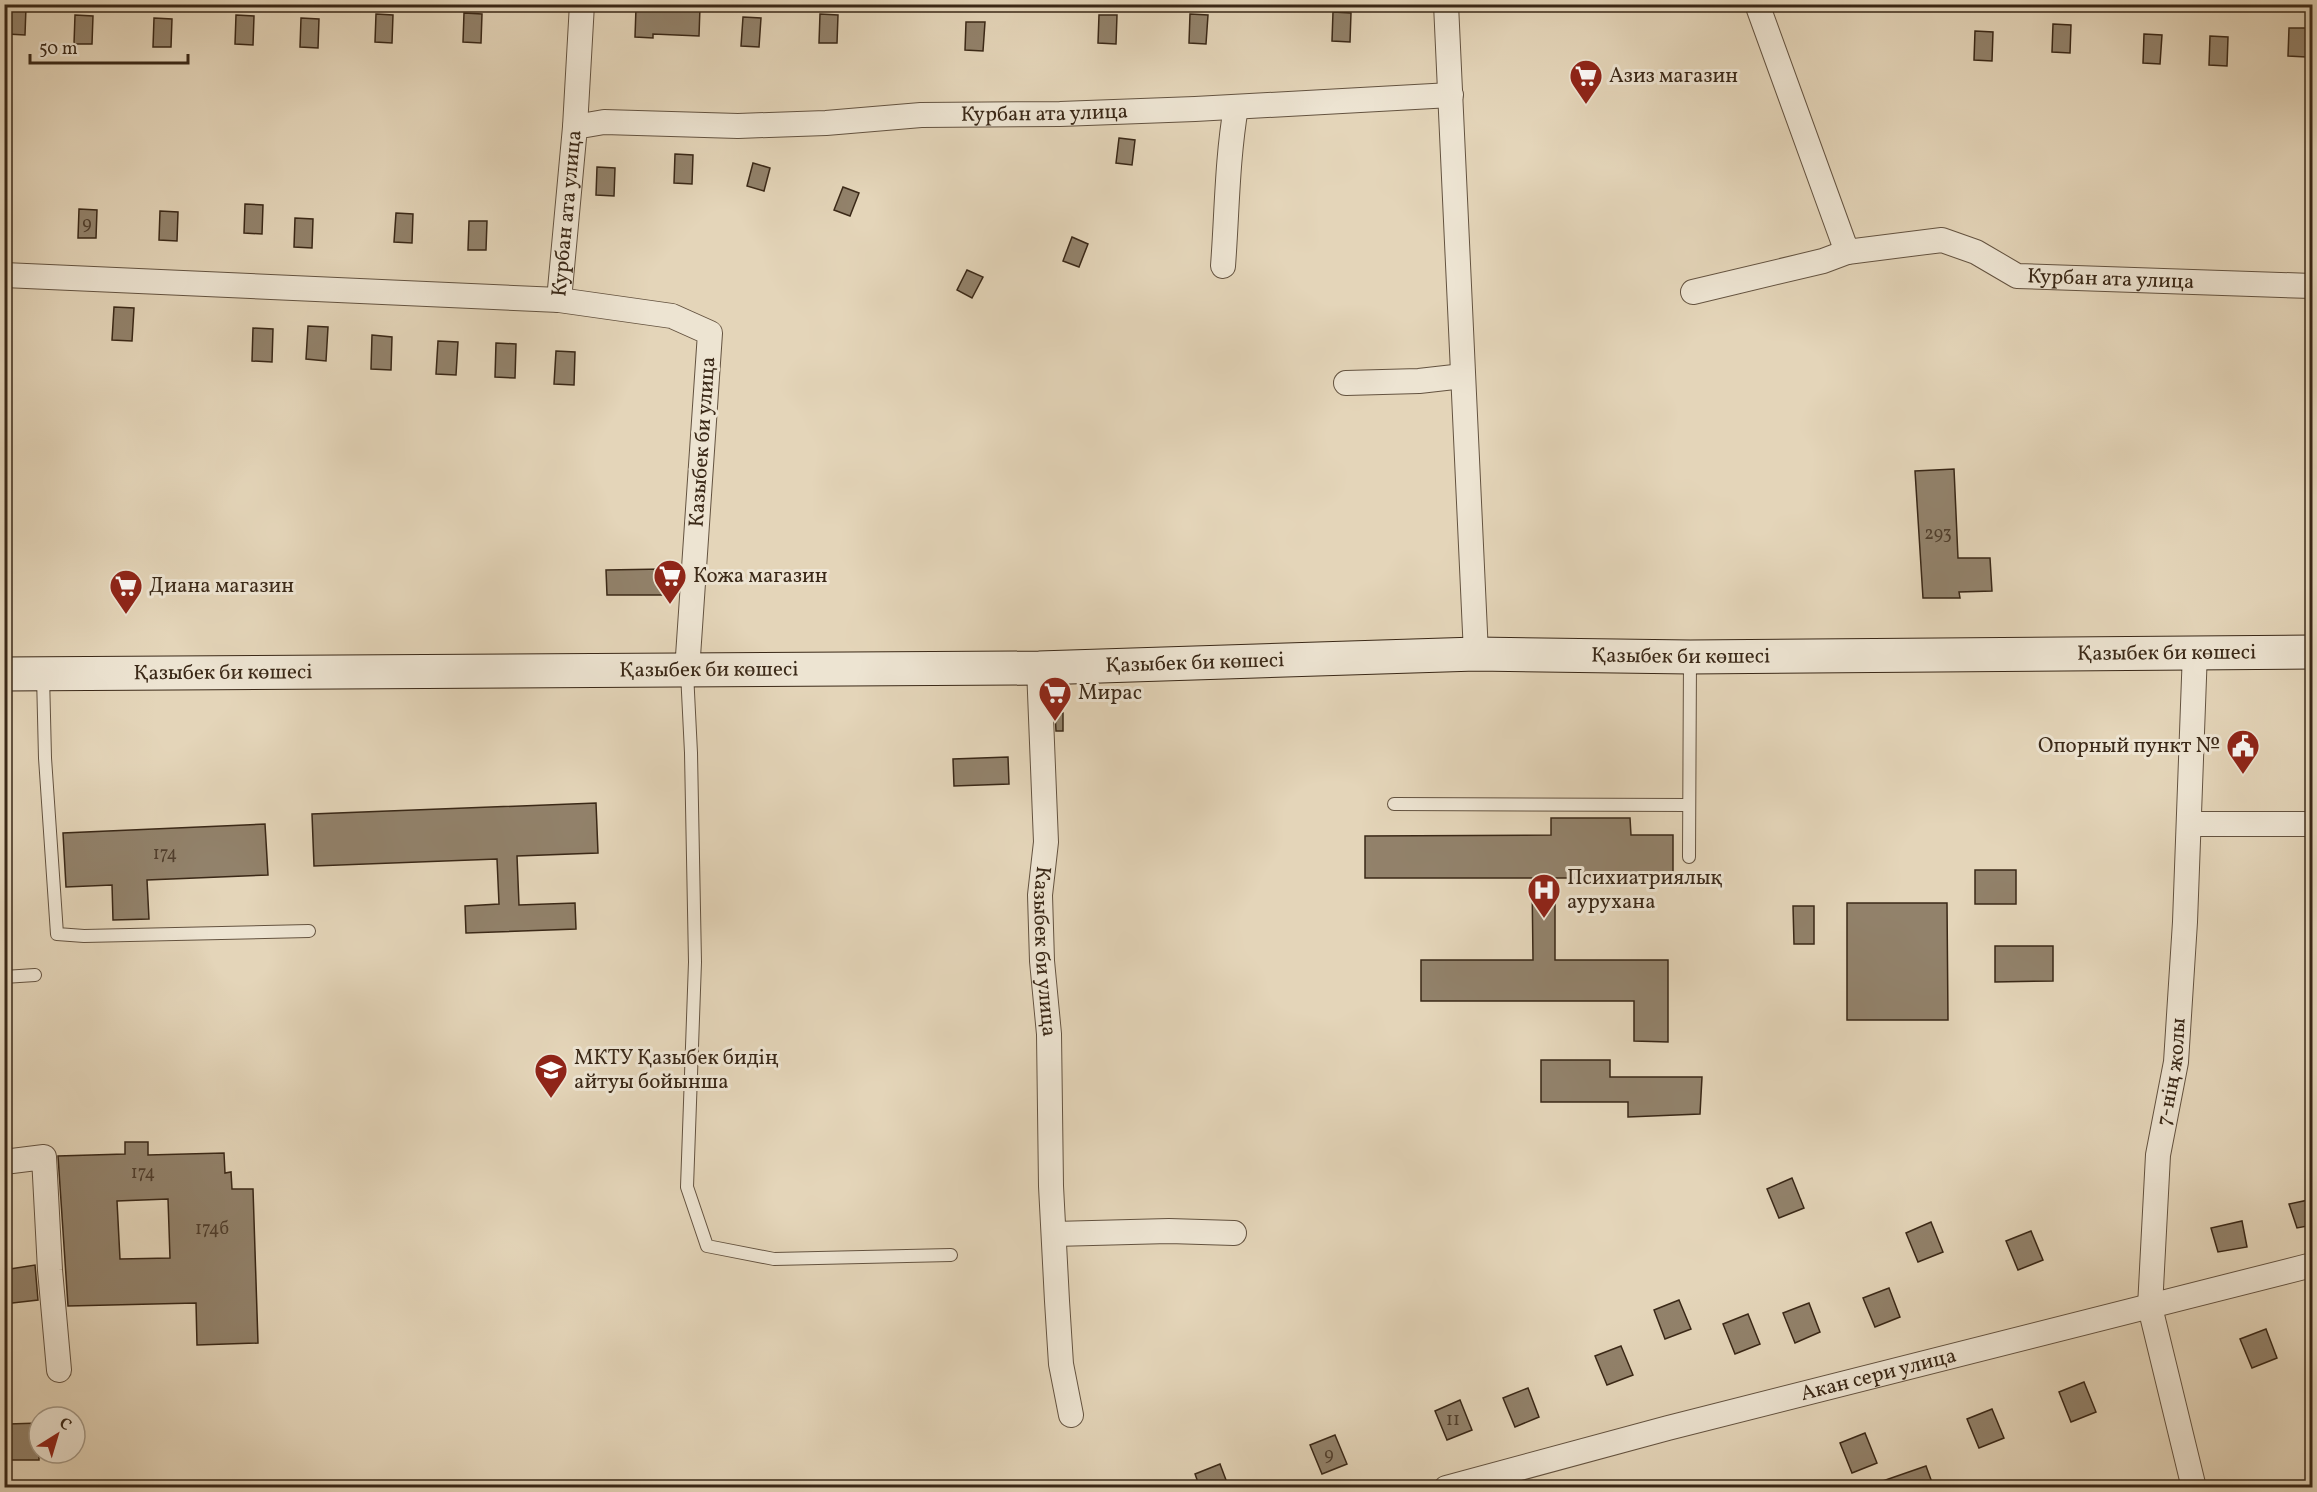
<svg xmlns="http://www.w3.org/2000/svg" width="2317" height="1492" viewBox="0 0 2317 1492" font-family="Vollkorn,serif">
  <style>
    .building { fill: #92826b; stroke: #3a2817; stroke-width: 1.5; fill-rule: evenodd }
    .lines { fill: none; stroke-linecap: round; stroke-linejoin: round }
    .lane-casing { stroke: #645340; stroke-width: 14 }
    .street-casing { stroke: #645340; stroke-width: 26 }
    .secondary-casing { stroke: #3a2817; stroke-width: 35 }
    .lane { stroke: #ede4d2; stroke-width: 12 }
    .street { stroke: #ede4d2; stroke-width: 24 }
    .secondary { stroke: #ede4d2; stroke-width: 33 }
    .labels { text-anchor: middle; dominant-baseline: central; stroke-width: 6; stroke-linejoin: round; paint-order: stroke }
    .number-label { font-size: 18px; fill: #503e2c }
    .poi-label { font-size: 21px; fill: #3a2817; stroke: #ede4d2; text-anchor: start }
    .street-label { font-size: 21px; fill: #3a2817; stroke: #ede4d2 }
  </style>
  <rect width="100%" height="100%" fill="#e4d5b9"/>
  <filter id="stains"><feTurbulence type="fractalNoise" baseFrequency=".00333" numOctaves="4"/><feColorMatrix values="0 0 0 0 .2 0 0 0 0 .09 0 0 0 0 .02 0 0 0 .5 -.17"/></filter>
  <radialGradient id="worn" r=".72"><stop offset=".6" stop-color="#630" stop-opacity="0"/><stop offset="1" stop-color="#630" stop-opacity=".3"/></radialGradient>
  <g class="building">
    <polygon points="8,6 26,7 25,35 7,34"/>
    <polygon points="682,6 700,7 699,36 653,34 653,38 635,37 636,8 682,10"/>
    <polygon points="1333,12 1351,13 1350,42 1332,41"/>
    <polygon points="464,13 482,14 481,43 463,42"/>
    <polygon points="376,14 393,15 392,43 375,42"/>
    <polygon points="820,14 838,15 837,43 819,43"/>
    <polygon points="1190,14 1208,15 1206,44 1189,43"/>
    <polygon points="75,15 93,16 92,44 74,44"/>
    <polygon points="236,15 254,16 253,45 235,44"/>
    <polygon points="1099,15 1117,15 1116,44 1098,43"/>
    <polygon points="743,17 761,18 759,47 741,46"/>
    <polygon points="154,18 172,19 171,47 153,47"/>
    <polygon points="301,18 319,19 318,48 300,47"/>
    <polygon points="966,22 985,22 983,51 965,50"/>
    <polygon points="2053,24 2071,25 2070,53 2052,52"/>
    <polygon points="2289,28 2307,28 2306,57 2288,56"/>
    <polygon points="1975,31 1993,32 1992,61 1974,60"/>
    <polygon points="2144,34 2162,35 2160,64 2143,63"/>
    <polygon points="2210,36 2228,37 2227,66 2209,65"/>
    <polygon points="1119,138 1135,140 1132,165 1116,163"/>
    <polygon points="675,154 693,155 692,184 674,183"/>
    <polygon points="753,163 770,168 764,191 747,186"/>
    <polygon points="597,167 615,168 614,196 596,195"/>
    <polygon points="843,187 859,193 850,216 834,210"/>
    <polygon points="245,204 263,205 262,234 244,233"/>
    <polygon points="79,209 97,210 96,238 78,238"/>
    <polygon points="160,211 178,212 177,241 159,240"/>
    <polygon points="396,213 413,214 412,243 394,242"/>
    <polygon points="295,218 313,219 312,248 294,247"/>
    <polygon points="469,221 487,221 486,250 468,250"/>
    <polygon points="1072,237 1088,244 1079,267 1063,261"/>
    <polygon points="967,270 983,277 972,298 957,290"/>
    <polygon points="114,307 134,308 132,341 112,340"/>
    <polygon points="308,326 328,327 326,361 306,359"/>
    <polygon points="253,328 273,329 272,362 252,361"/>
    <polygon points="372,335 392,337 391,370 371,369"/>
    <polygon points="438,341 458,342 456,375 436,374"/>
    <polygon points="496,343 516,344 515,378 495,377"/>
    <polygon points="556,351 575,352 574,385 554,384"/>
    <polygon points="1954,469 1958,558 1990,558 1992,591 1959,592 1960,598 1923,598 1915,471"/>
    <polygon points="664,569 664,595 607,595 606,570"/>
    <polygon points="1055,713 1063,713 1063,731 1056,731"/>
    <polygon points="1008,757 1009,784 954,786 953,759"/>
    <polygon points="596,803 598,853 517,856 519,905 575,903 576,929 466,933 465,906 499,904 497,859 314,866 312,814"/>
    <polygon points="1551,818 1630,818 1631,835 1673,835 1673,878 1555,878 1555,960 1668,960 1668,1042 1634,1041 1634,1001 1421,1001 1421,960 1533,960 1532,878 1365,878 1365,836 1551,835"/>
    <polygon points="265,824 268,875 147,880 149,919 113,920 112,885 66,887 63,833"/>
    <rect x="1975" y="870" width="41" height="34"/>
    <polygon points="1847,903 1947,903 1948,1020 1847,1020"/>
    <polygon points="1793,906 1814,906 1814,944 1794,944"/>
    <polygon points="1995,946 2053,946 2053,981 1995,982"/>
    <polygon points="1541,1060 1610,1060 1610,1077 1702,1077 1700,1114 1628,1117 1628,1102 1541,1102"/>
    <path d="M125 1142H148V1155L224 1153 225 1173 231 1172 232 1189H253L258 1343 197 1345 196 1303 68 1306 58 1156 125 1154ZM168 1199 170 1258 120 1259 117 1201Z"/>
    <polygon points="1792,1178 1804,1208 1779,1218 1767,1189"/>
    <polygon points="2313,1199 2313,1225 2297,1228 2289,1204"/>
    <polygon points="2242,1221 2247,1247 2218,1252 2211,1228"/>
    <polygon points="1931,1222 1943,1252 1918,1262 1906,1233"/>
    <polygon points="2031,1231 2043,1260 2018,1270 2006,1241"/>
    <polygon points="35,1265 38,1300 4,1304 4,1270"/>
    <polygon points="1889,1288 1900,1317 1875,1327 1863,1298"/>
    <polygon points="1679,1300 1691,1329 1665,1339 1654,1310"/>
    <polygon points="1809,1303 1820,1332 1795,1343 1783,1313"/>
    <polygon points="1748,1314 1760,1344 1735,1354 1723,1324"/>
    <polygon points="2266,1329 2277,1358 2252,1368 2240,1339"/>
    <polygon points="1621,1346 1633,1375 1607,1385 1595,1356"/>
    <polygon points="2084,1382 2096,1412 2071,1422 2059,1392"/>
    <polygon points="1528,1388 1539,1417 1515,1427 1503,1398"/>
    <polygon points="1460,1400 1472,1430 1447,1440 1435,1411"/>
    <polygon points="1992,1409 2004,1438 1979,1448 1967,1419"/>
    <polygon points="39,1423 39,1460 10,1460 9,1424"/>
    <polygon points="1865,1433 1877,1463 1852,1473 1840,1443"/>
    <polygon points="1335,1435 1347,1464 1322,1474 1310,1445"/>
    <polygon points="1220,1464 1229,1488 1200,1488 1195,1474"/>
    <polygon points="1926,1466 1934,1488 1871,1488 1871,1485"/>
  </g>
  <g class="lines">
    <defs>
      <g id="lane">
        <polyline points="687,672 691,753 695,962 687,1187 707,1246 774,1259 951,1255"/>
        <polyline points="43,675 45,758 57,934 84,936 309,931"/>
        <polyline points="1394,804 1689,805"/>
        <polyline points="1689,857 1690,658"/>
        <polyline points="4,977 35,975"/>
      </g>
      <g id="street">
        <path d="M1446 4C1457 221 1465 437 1476 654"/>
        <path id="s1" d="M1757 4 1847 252 1942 240 1976 252 2017 276 2312 286"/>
        <polyline points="575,127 582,4"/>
        <path d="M1223 266C1227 213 1227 160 1236 107"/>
        <polyline points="4,275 559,300 672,316 710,333 687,671"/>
        <polyline points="1693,292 1823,261 1847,252"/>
        <path id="s2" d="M559 300 575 127 604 122 738 126 826 123 921 115 1060 114 1195 109 1451 95"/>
        <polyline points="1346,383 1419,381 1463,376"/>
        <path id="s3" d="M1039 668 1046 842 1040 895 1042 961 1049 1034 1051 1186 1057 1301 1061 1364 1071 1415"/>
        <polyline points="2189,824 2312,824"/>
        <polyline points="4,1162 44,1157 50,1270 59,1370"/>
        <polyline points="1054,1234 1169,1231 1234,1233"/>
        <path id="s4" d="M1446 1488 1668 1428 2312 1265"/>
        <path id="s5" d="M2194 1488 2150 1307 2158 1155 2176 1062 2185 922 2195 651"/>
      </g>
      <g id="secondary">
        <path id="s6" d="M4 674 1039 668 1476 654 1690 657 2312 652"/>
      </g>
    </defs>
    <use href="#lane" class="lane-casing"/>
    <use href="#street" class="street-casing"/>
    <use href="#secondary" class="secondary-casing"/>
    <use href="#lane" class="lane"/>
    <use href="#street" class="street"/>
    <use href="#secondary" class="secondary"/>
  </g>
  <defs>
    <symbol id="supermarket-pin" viewBox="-11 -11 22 30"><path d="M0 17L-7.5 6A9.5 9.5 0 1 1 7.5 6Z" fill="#8f2418" stroke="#ede4d2"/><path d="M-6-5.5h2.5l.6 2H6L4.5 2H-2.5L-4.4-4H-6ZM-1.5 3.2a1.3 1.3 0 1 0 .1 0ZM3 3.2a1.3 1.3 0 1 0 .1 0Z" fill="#fff"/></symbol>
    <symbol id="civic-pin" viewBox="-11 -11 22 30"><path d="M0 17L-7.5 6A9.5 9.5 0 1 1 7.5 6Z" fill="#8f2418" stroke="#ede4d2"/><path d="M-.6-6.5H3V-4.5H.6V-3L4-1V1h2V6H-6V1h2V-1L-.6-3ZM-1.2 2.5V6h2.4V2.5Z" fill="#fff"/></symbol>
    <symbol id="hospital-pin" viewBox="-11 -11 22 30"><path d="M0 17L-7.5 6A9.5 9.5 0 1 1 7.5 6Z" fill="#8f2418" stroke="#ede4d2"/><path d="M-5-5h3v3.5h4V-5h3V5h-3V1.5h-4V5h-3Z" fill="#fff"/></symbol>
    <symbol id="university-pin" viewBox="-11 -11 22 30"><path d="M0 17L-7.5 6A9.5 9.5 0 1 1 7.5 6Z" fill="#8f2418" stroke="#ede4d2"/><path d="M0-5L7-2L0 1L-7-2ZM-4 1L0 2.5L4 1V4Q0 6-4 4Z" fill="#fff"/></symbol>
  </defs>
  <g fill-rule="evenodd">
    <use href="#supermarket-pin" x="1567" y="57" width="38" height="52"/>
    <use href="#supermarket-pin" x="651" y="557" width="38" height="52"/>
    <use href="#supermarket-pin" x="107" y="567" width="38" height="52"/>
    <use href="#supermarket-pin" x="1036" y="674" width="38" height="52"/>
    <use href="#civic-pin" x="2224" y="727" width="38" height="52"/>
    <use href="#hospital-pin" x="1525" y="871" width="38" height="52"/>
    <use href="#university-pin" x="532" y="1051" width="38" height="52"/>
  </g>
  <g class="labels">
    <g class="number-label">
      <text x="87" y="224">9</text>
      <text x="1938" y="534">293</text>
      <text x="165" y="854">174</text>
      <text x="143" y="1173">174</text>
      <text x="212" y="1229">174б</text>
      <text x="1453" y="1420">11</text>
      <text x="1329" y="1455">9</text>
    </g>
    <g class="poi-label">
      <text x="1609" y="76">Азиз магазин</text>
      <text x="693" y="576">Кожа магазин</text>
      <text x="149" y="586">Диана магазин</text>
      <text x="1078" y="693">Мирас</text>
      <text x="2220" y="746" text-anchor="end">Опорный пункт №</text>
      <text x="1567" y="878">Психиатриялық<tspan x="1567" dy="24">аурухана</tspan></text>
      <text x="574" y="1058">МКТУ Қазыбек бидің<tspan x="574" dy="24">айтуы бойынша</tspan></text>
    </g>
    <g class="street-label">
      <text stroke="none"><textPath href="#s2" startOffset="644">Курбан ата улица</textPath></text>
      <text stroke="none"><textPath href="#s2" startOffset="87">Курбан ата улица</textPath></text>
      <text stroke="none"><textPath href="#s1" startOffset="537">Курбан ата улица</textPath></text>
      <text transform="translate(703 442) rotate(-86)">Казыбек би улица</text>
      <text stroke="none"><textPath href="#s6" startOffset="2163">Қазыбек би көшесі</textPath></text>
      <text stroke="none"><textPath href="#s6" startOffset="1677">Қазыбек би көшесі</textPath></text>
      <text stroke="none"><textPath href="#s6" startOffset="1191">Қазыбек би көшесі</textPath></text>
      <text stroke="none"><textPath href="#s6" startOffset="705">Қазыбек би көшесі</textPath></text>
      <text stroke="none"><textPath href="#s6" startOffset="219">Қазыбек би көшесі</textPath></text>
      <text stroke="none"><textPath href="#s3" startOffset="284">Казыбек би улица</textPath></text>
      <text stroke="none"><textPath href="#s5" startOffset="423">7-нің жолы</textPath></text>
      <text stroke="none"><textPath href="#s4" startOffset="447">Акан сери улица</textPath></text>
    </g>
  </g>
  <rect width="2317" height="1492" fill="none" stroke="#e4d5b9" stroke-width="24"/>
  <rect x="6" y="6" width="2305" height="1480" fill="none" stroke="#3a2817" stroke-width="3"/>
  <rect x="12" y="12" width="2293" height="1468" fill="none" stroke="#3a2817" stroke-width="1.5"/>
  <g transform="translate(57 1435) rotate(37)"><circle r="28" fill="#ede4d2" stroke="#a59987" stroke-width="1.5"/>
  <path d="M0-4.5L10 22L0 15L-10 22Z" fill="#8f2418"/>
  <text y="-9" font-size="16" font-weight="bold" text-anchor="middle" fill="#3a2817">С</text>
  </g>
  <path d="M30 54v9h158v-9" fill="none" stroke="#3a2817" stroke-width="3"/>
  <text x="39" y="54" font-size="18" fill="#3a2817" stroke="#ede4d2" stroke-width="4.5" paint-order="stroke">50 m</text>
  <rect width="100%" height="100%" filter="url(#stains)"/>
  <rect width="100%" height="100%" fill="url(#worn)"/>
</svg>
